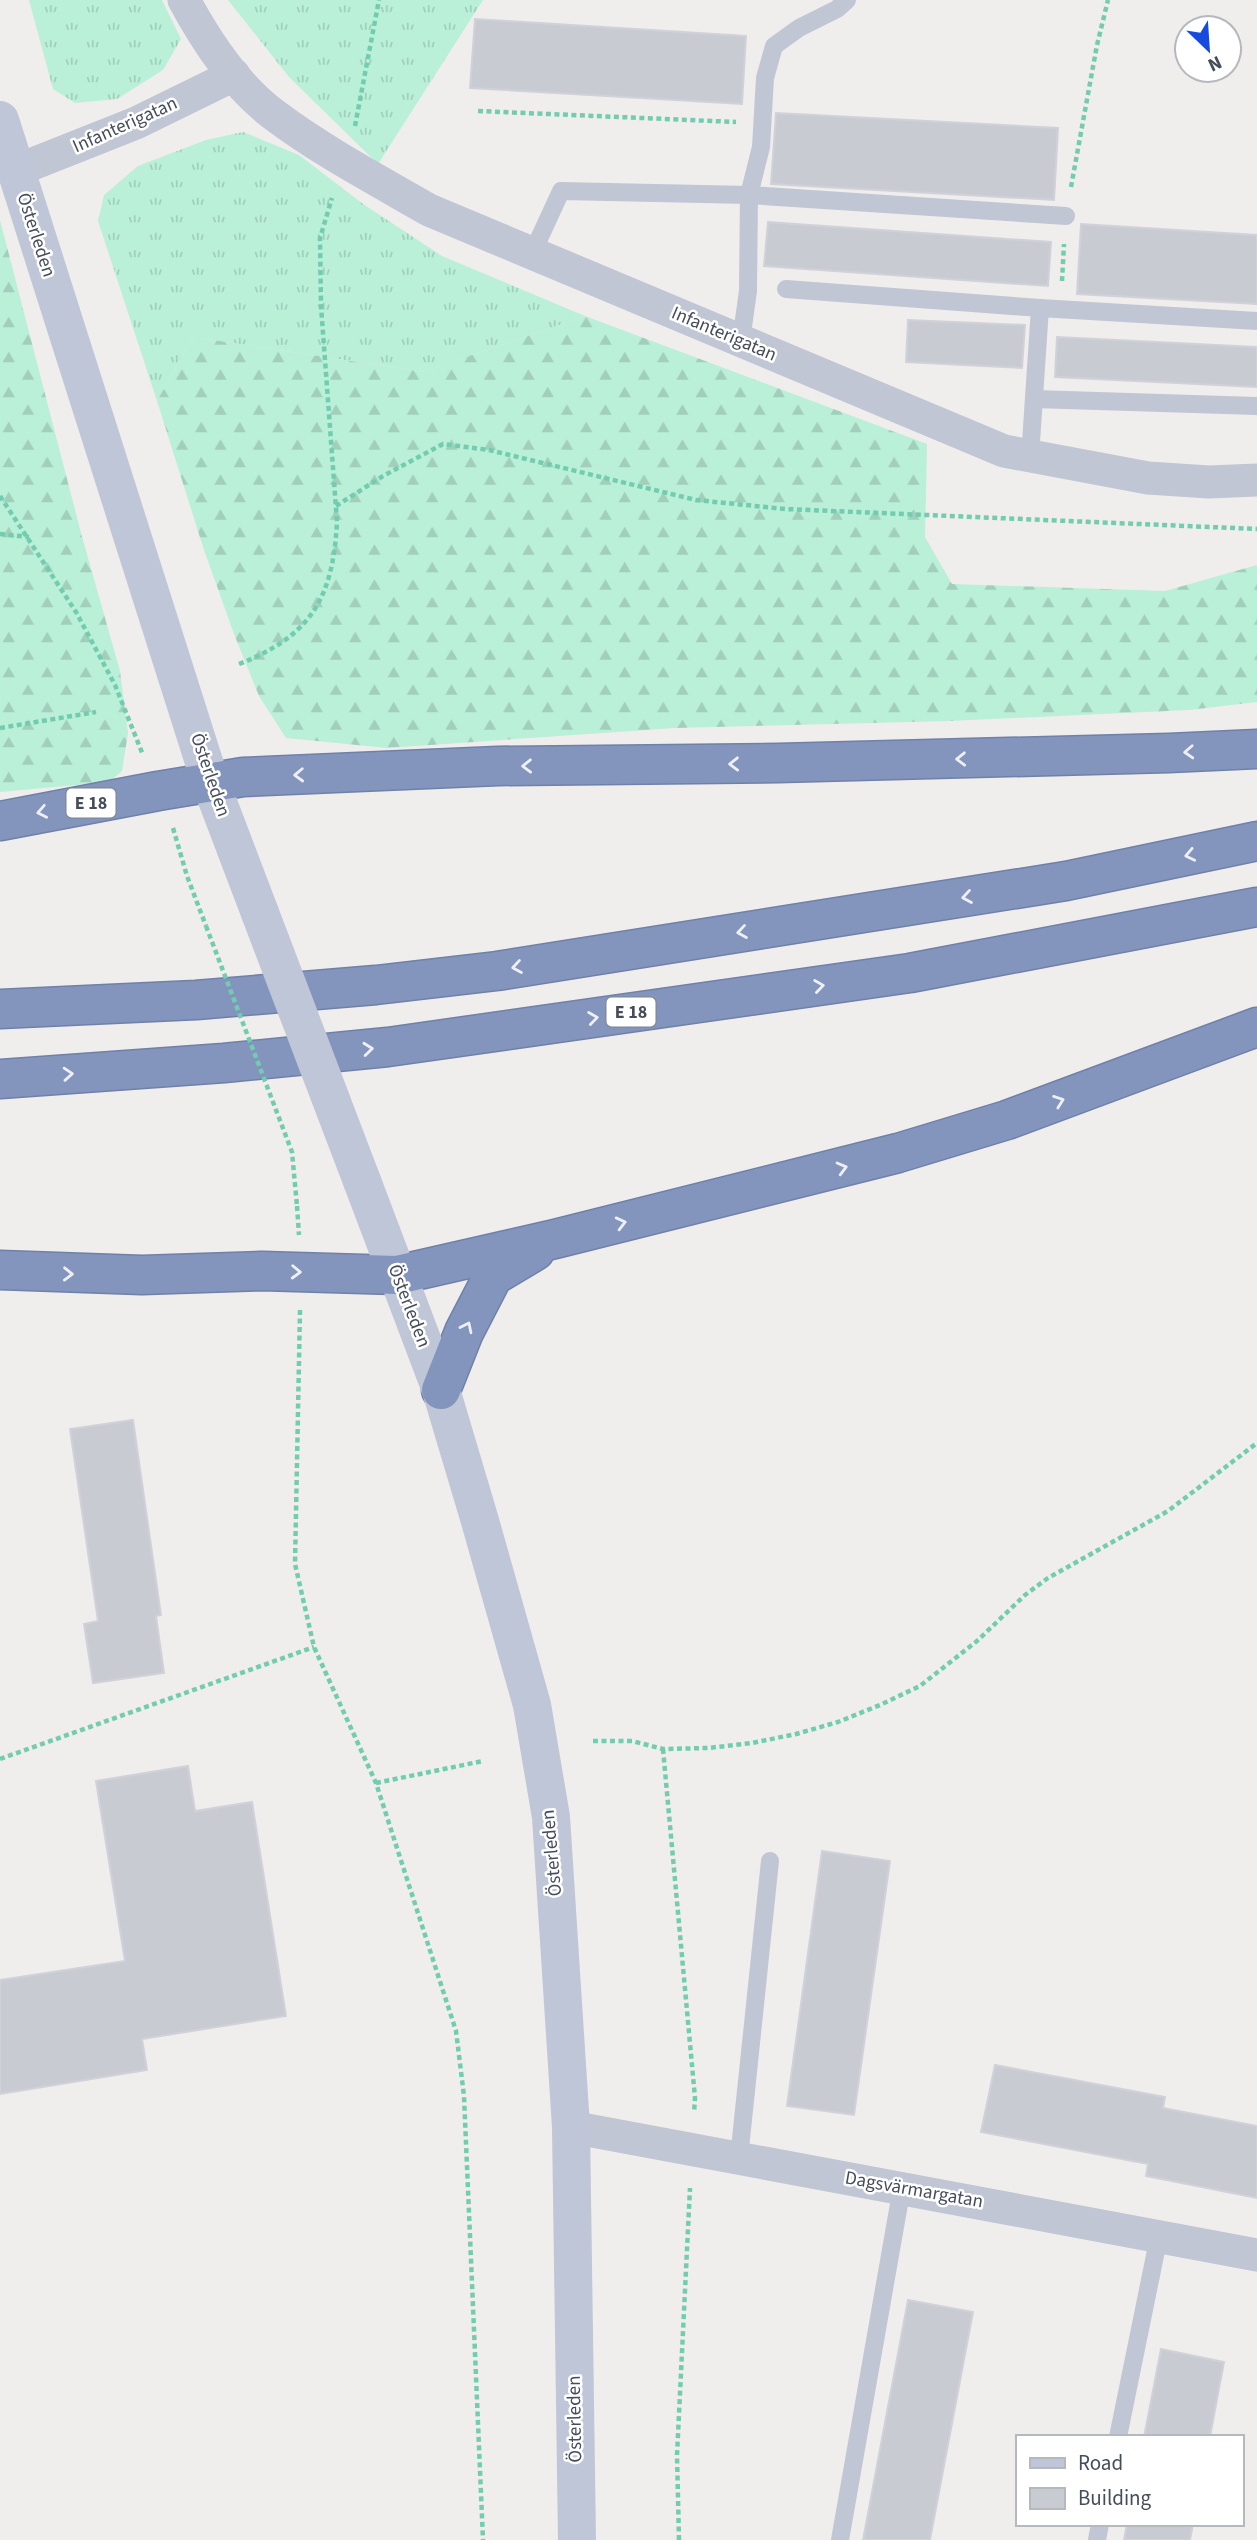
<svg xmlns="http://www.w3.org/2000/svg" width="1257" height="2540" viewBox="0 0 1257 2540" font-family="'Source Sans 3',sans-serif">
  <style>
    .grass { fill: url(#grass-tufts) }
    .forest { fill: url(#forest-firs) }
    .building { fill: #c9cbd3; stroke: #d1d2d9; stroke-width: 2 }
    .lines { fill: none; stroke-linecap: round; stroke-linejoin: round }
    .highway-casing { stroke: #6f80a9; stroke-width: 41 }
    .path { stroke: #72cdb0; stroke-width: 4.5; stroke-dasharray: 5 3.5; stroke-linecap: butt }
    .lane { stroke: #c0c6d3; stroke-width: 18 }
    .street { stroke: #c0c6d3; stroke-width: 33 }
    .secondary { stroke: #bfc6d7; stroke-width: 38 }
    .highway { stroke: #8495bd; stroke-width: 38 }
    .path-bridge { stroke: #72cdb0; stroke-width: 4.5; stroke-dasharray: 5 3.5; stroke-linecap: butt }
    .secondary-bridge { stroke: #bfc6d7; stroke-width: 38 }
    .oneway { stroke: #edeff5 }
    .labels { text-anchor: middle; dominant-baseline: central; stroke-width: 5; stroke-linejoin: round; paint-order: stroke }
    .shield { fill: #fff; stroke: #7d828c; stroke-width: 2 }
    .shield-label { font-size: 18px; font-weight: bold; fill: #454d5a }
    .street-label { font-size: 19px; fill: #454d5a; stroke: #fff }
  </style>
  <defs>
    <pattern id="grass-tufts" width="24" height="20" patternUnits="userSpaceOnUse" patternTransform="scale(1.75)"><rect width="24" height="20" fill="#baefd8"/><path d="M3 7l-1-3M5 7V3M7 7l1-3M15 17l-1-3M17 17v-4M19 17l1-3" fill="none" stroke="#a1cfbc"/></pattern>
    <pattern id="forest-firs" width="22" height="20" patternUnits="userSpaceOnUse" patternTransform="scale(1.75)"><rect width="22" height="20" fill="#baefd8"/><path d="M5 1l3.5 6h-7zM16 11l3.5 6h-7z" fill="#a1cfbc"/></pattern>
  </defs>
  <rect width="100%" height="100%" fill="#f0eded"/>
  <g class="grass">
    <polygon points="29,0 162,0 181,39 163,70 117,99 75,103 53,89"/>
    <polygon points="228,0 483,0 378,164 289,77"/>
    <polygon points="243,132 299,155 363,204 442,256 585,316 424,372 193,337 157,401 98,221 104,195 138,166 206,140"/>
  </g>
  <g class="forest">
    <polygon points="0,220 81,533 120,671 128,733 122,771 109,782 0,792"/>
    <polygon points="585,316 927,444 925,537 952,584 1165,591 1257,565 1257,702 1189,710 950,721 675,728 387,748 286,738 259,696 234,634 204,550 157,401 193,337 424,372"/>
  </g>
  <g class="building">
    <polygon points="475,19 746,36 742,104 470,88"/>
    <polygon points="776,113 1058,128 1054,200 771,184"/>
    <polygon points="768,222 1051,242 1048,286 764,266"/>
    <polygon points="1081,224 1257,235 1257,304 1077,294"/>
    <polygon points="908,320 1025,325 1022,368 906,362"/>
    <polygon points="1057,337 1257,347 1257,387 1055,377"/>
    <polygon points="133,1420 161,1615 156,1616 164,1673 93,1683 84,1624 98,1621 70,1429"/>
    <polygon points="188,1766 195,1811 252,1802 286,2016 142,2039 147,2070 0,2094 0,1980 125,1961 96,1781"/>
    <polygon points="822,1851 890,1861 854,2115 787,2106"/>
    <polygon points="995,2065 1165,2097 1163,2108 1257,2126 1257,2198 1146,2176 1148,2164 981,2132"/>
    <polygon points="908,2300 973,2312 930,2540 863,2540"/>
    <polygon points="1161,2349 1224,2362 1210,2437 1144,2437"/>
    <polygon points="1127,2524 1193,2524 1190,2540 1124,2540"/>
  </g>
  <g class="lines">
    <defs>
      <g id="highway">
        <polyline points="0,821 158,791 243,777 498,766 778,763 1169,753 1257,749"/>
        <polyline points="0,1009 196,1000 376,985 497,971 1066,881 1257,841"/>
        <polyline points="0,1079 224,1063 388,1047 910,973 1257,907"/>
        <polyline points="0,1270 142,1275 262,1271 397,1275 555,1239 898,1153 1007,1120 1257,1027"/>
        <polyline points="441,1390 464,1332 493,1276 535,1251"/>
      </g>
    </defs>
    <use href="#highway" class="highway-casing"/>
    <g class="path">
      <polyline points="478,111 736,122"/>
      <polyline points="355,126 379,0"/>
      <polyline points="1071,187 1097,45 1108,0"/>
      <polyline points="1062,281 1064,244"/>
      <polyline points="0,496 76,612 115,685 143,755"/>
      <polyline points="336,506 383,476 443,444 489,450 696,500 785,509 1257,529"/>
      <polyline points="0,534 29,537"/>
      <path d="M239 664C311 636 333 598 337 522L321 306 320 238 332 198"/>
      <polyline points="0,728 96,712"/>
      <polyline points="173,828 187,876 206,926"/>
      <polyline points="297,1206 299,1235"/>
      <polyline points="300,1310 295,1564 314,1647 376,1783 456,2031 464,2096 483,2540"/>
      <polyline points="593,1741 632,1741 663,1749 708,1748 752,1743 796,1734 838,1722 880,1705 920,1686 977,1641 1025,1595 1048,1578 1168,1511 1257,1443"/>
      <polyline points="663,1749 695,2098 694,2113"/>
      <polyline points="0,1759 314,1647"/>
      <polyline points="376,1783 483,1761"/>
      <polyline points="679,2540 677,2455 690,2188"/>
    </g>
    <g class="lane">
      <polyline points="532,254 561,191 749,195 1066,216"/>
      <polyline points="786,289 1040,308 1030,457"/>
      <polyline points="1040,308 1257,321"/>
      <polyline points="741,341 748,291 749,195 761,147 765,78 774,46 799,28 837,9 847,0"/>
      <polyline points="1034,399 1257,406"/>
      <polyline points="739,2158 770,1861"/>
      <polyline points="1118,2437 1159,2236"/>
      <polyline points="840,2540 902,2187"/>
      <polyline points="1097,2540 1100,2524"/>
    </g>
    <g class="street">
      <path d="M184 0C206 41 236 86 273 114 322 151 377 180 429 210L1004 451 1148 478 1209 482 1257 480"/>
      <polyline points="15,171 136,123 234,75"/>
      <polyline points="571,2127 1257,2255"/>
    </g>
    <g class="secondary">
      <polyline points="0,120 211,784 260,913"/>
      <polyline points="362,1181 441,1390 480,1521 532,1705 551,1817 571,2127 577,2540"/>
    </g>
    <use href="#highway" class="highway"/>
    <polyline class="path-bridge" points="206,926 292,1152 297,1206"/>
    <polyline class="secondary-bridge" points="260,913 362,1181"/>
  </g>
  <defs><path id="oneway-chevron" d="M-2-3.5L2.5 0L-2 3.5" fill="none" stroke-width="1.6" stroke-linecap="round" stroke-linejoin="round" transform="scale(1.75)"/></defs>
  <g class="oneway">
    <use href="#oneway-chevron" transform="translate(1189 752) rotate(177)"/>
    <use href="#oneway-chevron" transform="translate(961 759) rotate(179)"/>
    <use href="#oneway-chevron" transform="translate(734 764) rotate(179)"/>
    <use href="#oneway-chevron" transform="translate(527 766) rotate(179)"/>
    <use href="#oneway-chevron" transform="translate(299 775) rotate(178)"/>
    <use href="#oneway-chevron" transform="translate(42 812) rotate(169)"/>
    <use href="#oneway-chevron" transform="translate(1190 855) rotate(168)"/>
    <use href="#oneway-chevron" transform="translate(967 897) rotate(171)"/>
    <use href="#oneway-chevron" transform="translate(742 932) rotate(171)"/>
    <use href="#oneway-chevron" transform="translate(517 967) rotate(171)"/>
    <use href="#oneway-chevron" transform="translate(819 986) rotate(-8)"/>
    <use href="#oneway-chevron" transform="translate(593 1018) rotate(-8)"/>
    <use href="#oneway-chevron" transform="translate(368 1049) rotate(-6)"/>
    <use href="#oneway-chevron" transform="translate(68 1074) rotate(-4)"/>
    <use href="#oneway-chevron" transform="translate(1059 1101) rotate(-20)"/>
    <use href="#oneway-chevron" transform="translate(842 1168) rotate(-15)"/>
    <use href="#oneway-chevron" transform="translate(621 1223) rotate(-14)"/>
    <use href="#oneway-chevron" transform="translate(296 1272) rotate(2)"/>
    <use href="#oneway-chevron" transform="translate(68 1274) rotate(1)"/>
    <use href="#oneway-chevron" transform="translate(467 1327) rotate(-64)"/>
  </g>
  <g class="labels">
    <g class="shield">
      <rect x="66.5" y="788.5" width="49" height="29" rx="5"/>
      <rect x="606.5" y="997.5" width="49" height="29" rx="5"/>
    </g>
    <g class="shield-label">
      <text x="91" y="803">E 18</text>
      <text x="631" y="1012">E 18</text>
    </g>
    <g class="street-label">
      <text transform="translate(125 125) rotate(-24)">Infanterigatan</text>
      <text transform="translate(36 235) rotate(72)">Österleden</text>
      <text transform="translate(724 334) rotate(23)">Infanterigatan</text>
      <text transform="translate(210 775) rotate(71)">Österleden</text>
      <text transform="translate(409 1306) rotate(69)">Österleden</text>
      <text transform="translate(552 1853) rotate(-95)">Österleden</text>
      <text transform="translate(914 2190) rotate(10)">Dagsvärmargatan</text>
      <text transform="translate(575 2419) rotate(-91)">Österleden</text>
    </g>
  </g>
  <rect x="1016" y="2435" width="228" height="91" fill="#ffffff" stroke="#b5b8bd" stroke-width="2"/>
  <rect x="1030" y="2458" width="35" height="10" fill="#bfc6d7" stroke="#b5b8bd" stroke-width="2"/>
  <text x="1078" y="2470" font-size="21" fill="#454d5a">Road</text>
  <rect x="1030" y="2488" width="35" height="21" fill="#c9cbd3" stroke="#b5b8bd" stroke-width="2"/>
  <text x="1078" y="2505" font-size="21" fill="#454d5a">Building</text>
  <g transform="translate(1208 49) rotate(155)"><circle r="33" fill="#ffffff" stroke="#b5b8bd" stroke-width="2"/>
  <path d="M0-5L12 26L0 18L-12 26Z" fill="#174be0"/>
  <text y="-10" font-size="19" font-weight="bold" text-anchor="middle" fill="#454d5a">N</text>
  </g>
</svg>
